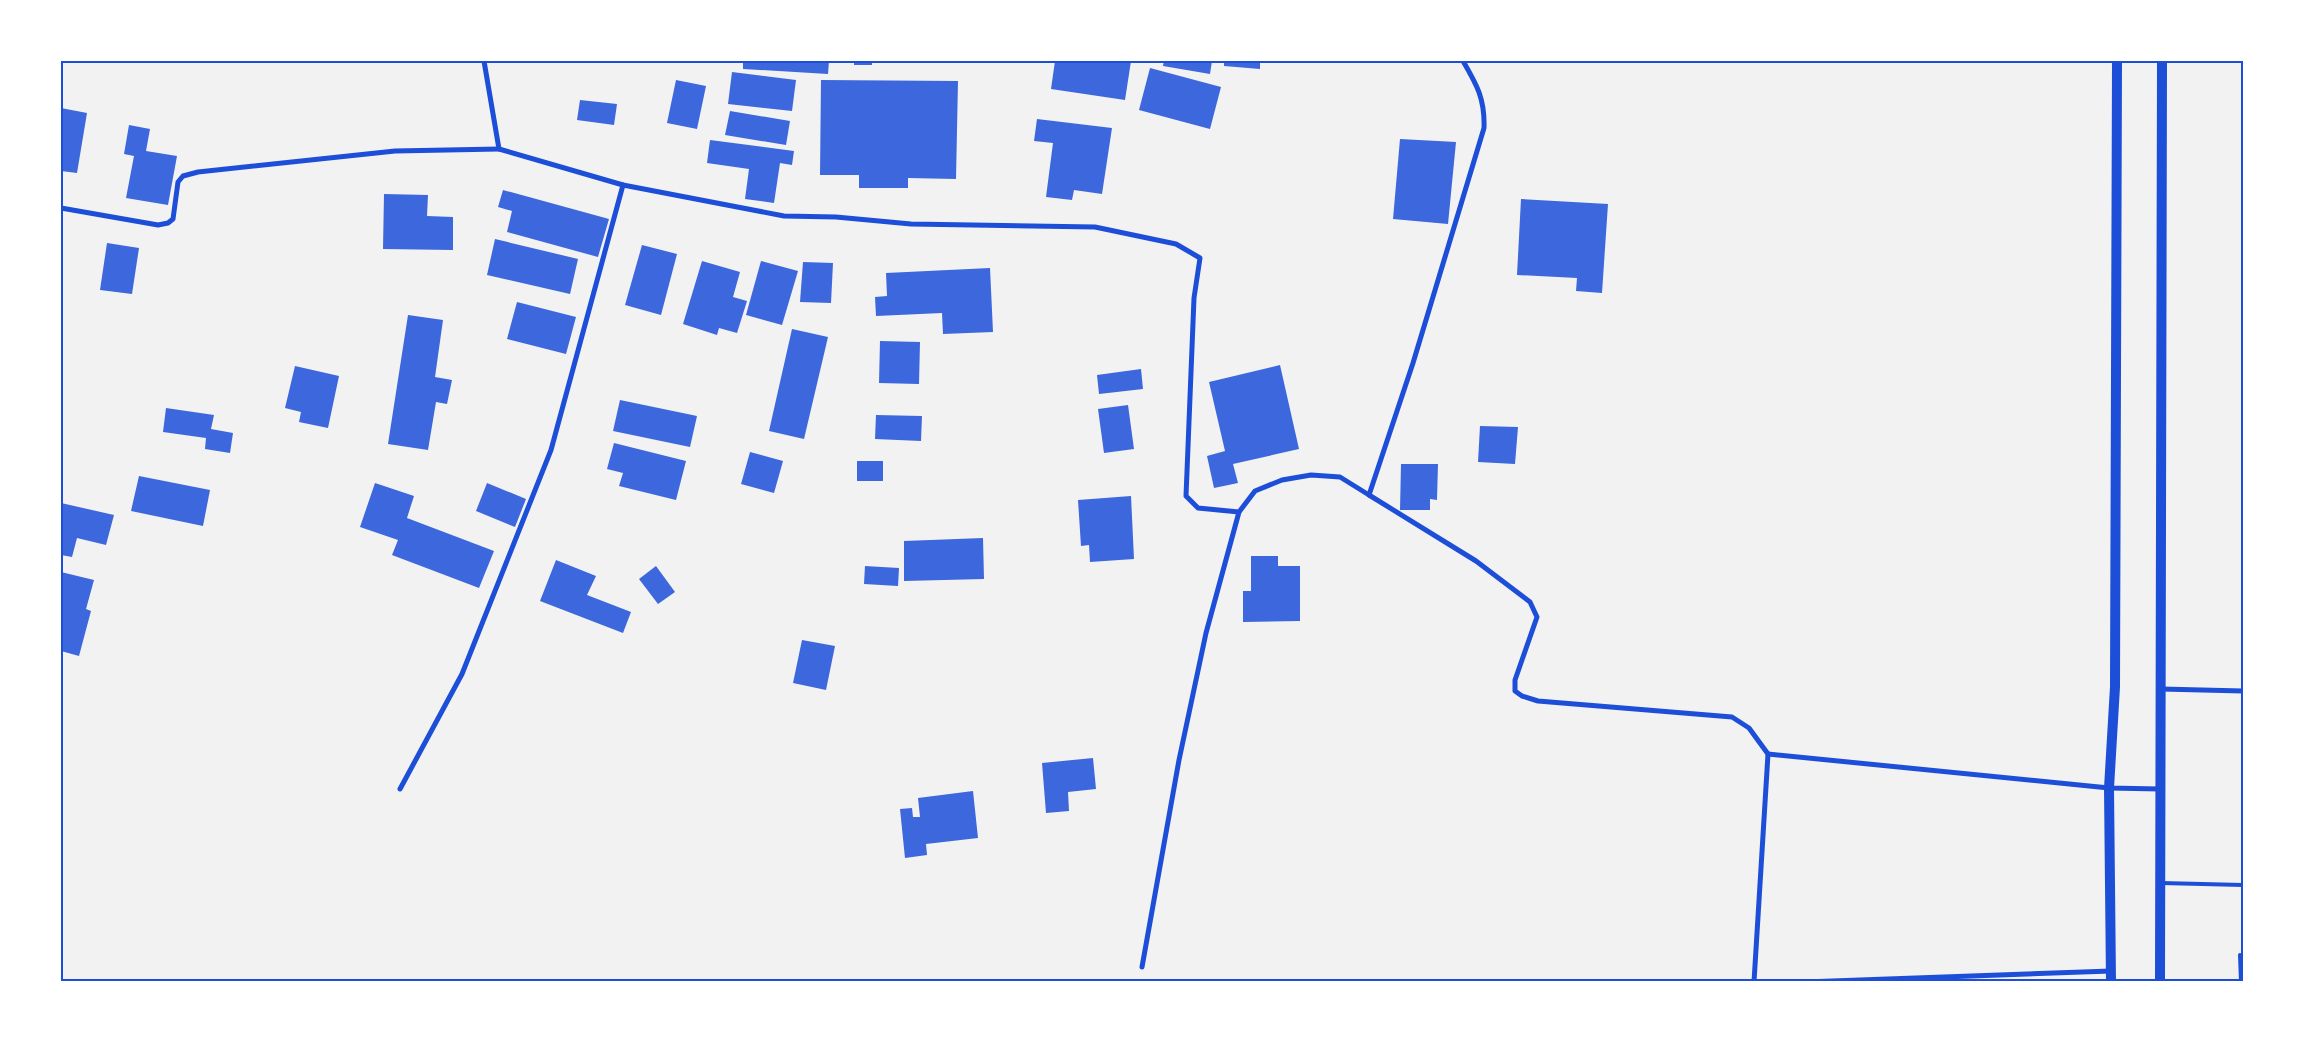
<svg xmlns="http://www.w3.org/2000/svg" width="2304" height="1043" viewBox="0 0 2304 1043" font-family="Merriweather,serif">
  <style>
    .building { fill: #3d67dc }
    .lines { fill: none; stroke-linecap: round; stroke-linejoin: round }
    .service { stroke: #1d4ed8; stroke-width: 4 }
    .minor { stroke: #1d4ed8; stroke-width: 5 }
    .secondary { stroke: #1d4ed8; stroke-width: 10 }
    .neatline { fill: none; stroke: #1d4ed8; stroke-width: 2 }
  </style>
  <rect width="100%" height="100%" fill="#f2f2f2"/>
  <g class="building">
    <polygon points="743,61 829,61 828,74 743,69"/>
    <rect x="854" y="61" width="18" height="4"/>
    <polygon points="1055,61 1131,61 1125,100 1051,89"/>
    <polygon points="1164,61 1212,61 1210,74 1163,66"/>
    <polygon points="1224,61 1260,61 1260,69 1224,66"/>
    <polygon points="1150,68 1221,87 1210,129 1139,110"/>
    <polygon points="732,72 796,80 792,111 728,104"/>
    <polygon points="676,80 706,86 697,129 667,123"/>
    <polygon points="821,80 958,81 956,179 908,178 908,188 859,188 859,175 820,175"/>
    <polygon points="580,100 617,104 614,125 577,120"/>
    <polygon points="61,108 87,113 77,173 61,171"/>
    <polygon points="730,111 790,121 786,145 725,135"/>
    <polygon points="1037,119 1112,128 1102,194 1074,190 1072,200 1046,197 1053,143 1034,141"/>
    <polygon points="129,125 150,129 146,151 177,156 168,205 126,198 134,156 124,154"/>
    <polygon points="1400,139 1456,142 1448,224 1393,219"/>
    <polygon points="710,140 794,151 792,165 780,163 774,203 745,199 749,169 707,163"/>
    <polygon points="503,190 609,219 598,257 507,232 512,211 498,207"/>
    <polygon points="384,194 428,195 427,216 453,217 453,250 383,249"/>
    <polygon points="1521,199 1608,204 1602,293 1576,291 1577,278 1517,275"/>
    <polygon points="495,239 578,259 570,294 487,275"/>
    <polygon points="107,243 139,248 132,294 100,290"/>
    <polygon points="642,245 677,254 661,315 625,305"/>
    <polygon points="702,261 740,272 733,297 747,301 737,333 719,328 717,335 683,324"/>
    <polygon points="761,261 798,271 782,325 746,315"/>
    <polygon points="803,262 833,263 831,303 800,302"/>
    <polygon points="990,268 993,332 943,334 942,313 876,316 875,297 887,296 886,273"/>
    <polygon points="517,302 576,317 566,354 507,339"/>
    <polygon points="408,315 443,320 435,377 452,380 447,404 436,402 428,450 388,444"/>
    <polygon points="792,329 828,337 804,439 769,431"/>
    <polygon points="880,341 920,342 919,384 879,383"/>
    <polygon points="1280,365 1299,449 1233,464 1238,483 1214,488 1207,456 1225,451 1209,382"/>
    <polygon points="295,366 339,376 328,428 299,422 301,412 285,408"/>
    <polygon points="1141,369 1143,389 1099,394 1097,375"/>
    <polygon points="620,400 697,416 690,447 613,431"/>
    <polygon points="1128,405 1134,449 1104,453 1098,409"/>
    <polygon points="166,408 214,415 211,429 233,433 230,453 205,449 206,438 163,432"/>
    <polygon points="876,415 922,416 921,441 875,439"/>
    <polygon points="1480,426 1518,427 1515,464 1478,462"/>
    <polygon points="614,443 686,461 676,500 619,486 623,473 607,469"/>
    <polygon points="750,452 783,461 774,493 741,484"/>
    <rect x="857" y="461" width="26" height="20"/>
    <polygon points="1401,464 1438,464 1437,500 1430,499 1430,510 1400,510"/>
    <polygon points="139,476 210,490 203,526 131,511"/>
    <polygon points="375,483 414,496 407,518 494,551 479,588 392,555 398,540 360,527"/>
    <polygon points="487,483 526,499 515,527 476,511"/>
    <polygon points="1131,496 1134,559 1090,562 1089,545 1081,546 1078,500"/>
    <polygon points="61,503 114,515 106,545 77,538 72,557 61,555"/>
    <polygon points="983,538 984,579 904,581 904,541"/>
    <polygon points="1251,556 1278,556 1278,566 1300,566 1300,621 1243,622 1243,591 1251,591"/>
    <polygon points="556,560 596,576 587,595 631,612 623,633 540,601"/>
    <polygon points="656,566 675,592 658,604 639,579"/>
    <polygon points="865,566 899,568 898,586 864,584"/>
    <polygon points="61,572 94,580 86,609 91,611 79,656 61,651"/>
    <polygon points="802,640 835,646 826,690 793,683"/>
    <polygon points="1093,758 1096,789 1068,792 1069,811 1046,813 1042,763"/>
    <polygon points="973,791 978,838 926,844 927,855 905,858 900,809 912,808 913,817 920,817 918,798"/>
  </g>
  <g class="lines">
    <g class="service">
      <polyline points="2161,883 2243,885"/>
      <polyline points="2240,955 2241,982"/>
    </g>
    <g class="minor">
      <polyline points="484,61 499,149 623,185 784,216 836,217 911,224 1095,227 1176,244 1200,258 1194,298 1186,496 1198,508 1239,512"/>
      <path d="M1463 61C1477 85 1485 99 1484 128L1413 363 1369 495 1476 561 1530 602 1537 617 1515 680V691L1522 696 1538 701 1732 717 1749 728 1768 754 1754 982"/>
      <polyline points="61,208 158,225 168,223 173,219 178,182 183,176 198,172 395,151 499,149"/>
      <polyline points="2161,689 2243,691"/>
      <polyline points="1768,754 2109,788 2160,789"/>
      <polyline points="400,789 462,674 551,450 623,185"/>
      <polyline points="1142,967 1179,760 1206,633 1239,512 1255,491 1282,480 1311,475 1340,477 1369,495"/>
      <polyline points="1804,982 2111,971"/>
    </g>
    <g class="secondary">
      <polyline points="2111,982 2109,788 2115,687 2117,61"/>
      <polyline points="2160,982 2162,61"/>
    </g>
  </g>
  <rect width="2304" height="1043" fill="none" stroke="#ffffff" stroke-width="125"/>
  <rect x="62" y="62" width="2180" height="918" class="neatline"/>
</svg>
